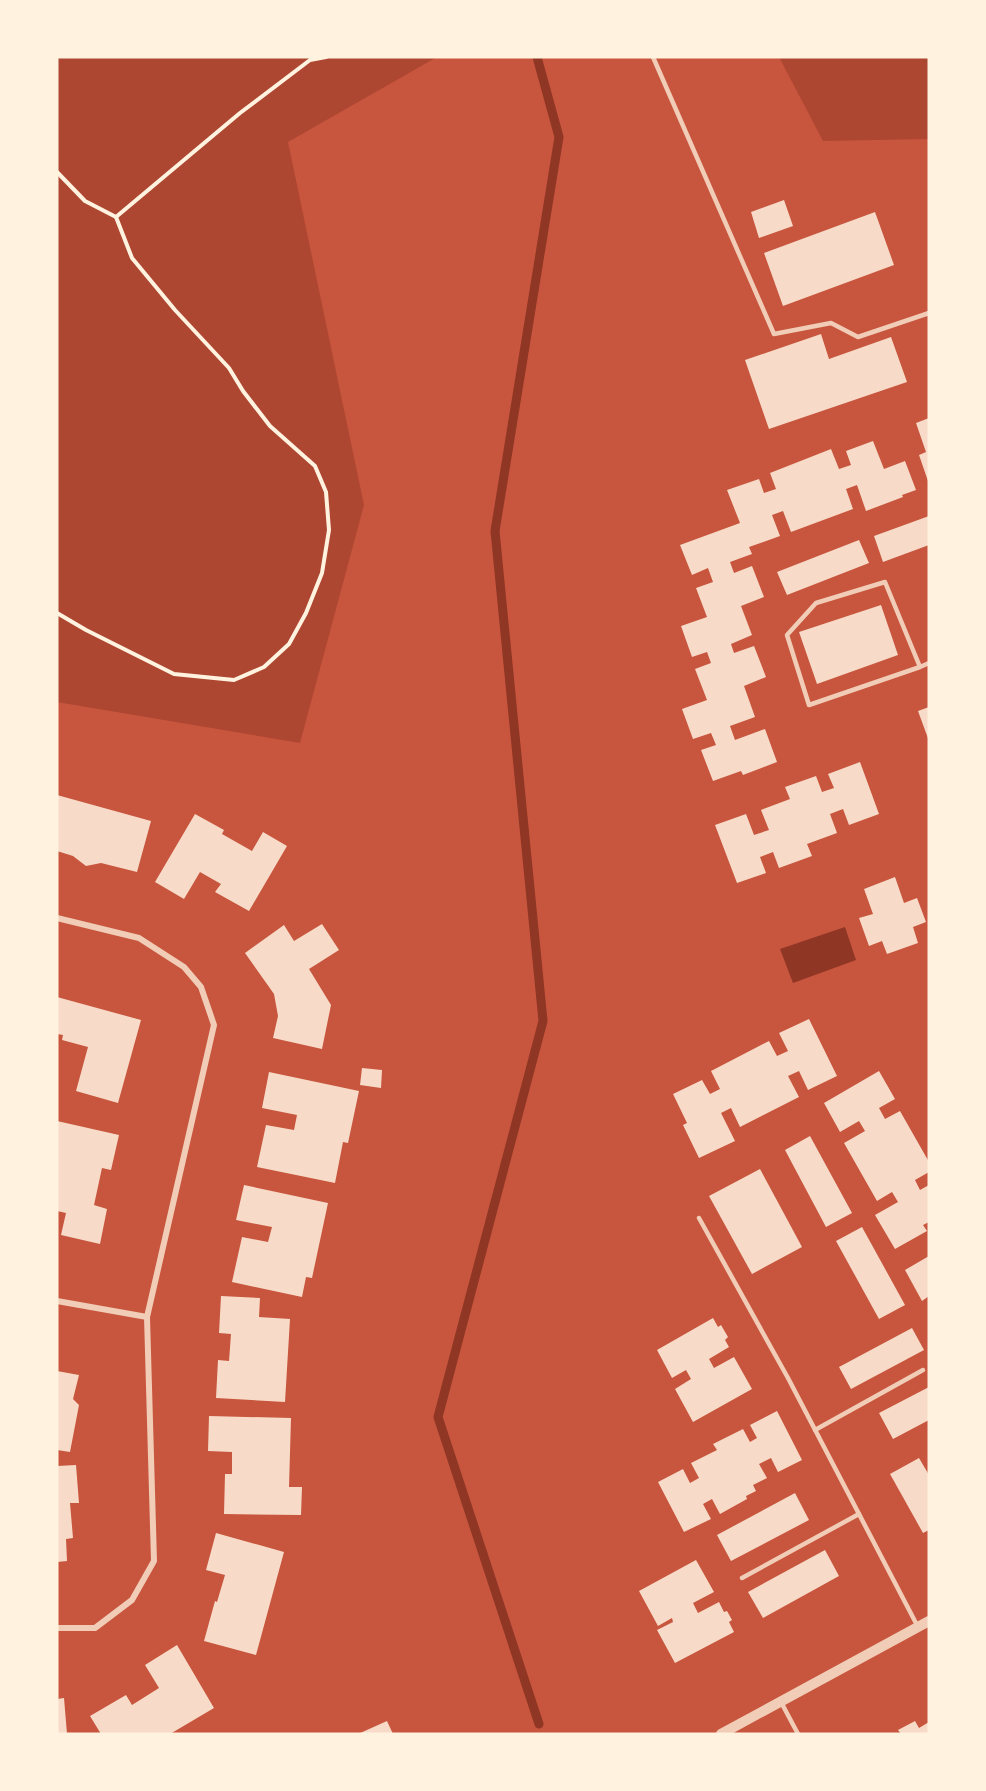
<svg xmlns="http://www.w3.org/2000/svg" width="986" height="1791" viewBox="0 0 986 1791" font-family="'Golos Text',sans-serif">
  <style>
    .green { fill: #ae4732 }
    .water { fill: #8f3625 }
    .lines { fill: none; stroke-linecap: round; stroke-linejoin: round }
    .stream { stroke: #8f3625; stroke-width: 9 }
    .building { fill: #f7dbc8 }
    .path { stroke: #fff3e0; stroke-width: 4 }
    .service { stroke: #f1ccb7; stroke-width: 4.5 }
    .minor { stroke: #f1ccb7; stroke-width: 6 }
    .tertiary { stroke: #f1ccb7; stroke-width: 10 }
  </style>
  <rect width="100%" height="100%" fill="#c8553d"/>
  <g class="green">
    <polygon points="57,57 437,57 288,142 364,505 300,743 57,702"/>
    <polygon points="779,57 929,57 929,139 823,141"/>
  </g>
  <polygon class="water" points="845,927 856,960 793,983 780,949"/>
  <g class="lines">
    <polyline class="stream" points="537,57 559,137 495,531 543,1021 438,1417 539,1724"/>
  </g>
  <g class="building">
    <polygon points="784,200 793,226 759,238 751,212"/>
    <polygon points="875,212 894,265 783,306 764,253"/>
    <polygon points="821,334 829,359 891,337 907,382 769,429 745,360"/>
    <polygon points="929,418 929,484 919,455 926,452 916,423"/>
    <polygon points="873,441 884,469 905,461 916,490 902,495 903,497 866,511 857,485 846,489 853,509 791,532 783,511 772,515 780,536 749,547 752,554 730,562 734,573 752,566 764,597 741,606 752,635 731,644 734,653 754,646 766,677 744,686 755,717 730,726 735,740 765,729 777,762 743,775 741,771 713,781 701,750 716,745 711,733 693,739 682,709 707,700 695,669 711,663 707,652 692,657 681,626 707,617 696,588 713,582 708,568 692,575 680,545 740,523 727,490 759,479 764,493 776,489 770,473 831,449 839,469 851,465 846,451"/>
    <polygon points="929,516 929,545 883,562 874,536"/>
    <polygon points="859,540 869,563 787,595 777,572"/>
    <polygon points="881,605 898,655 817,684 799,632"/>
    <polygon points="929,707 929,741 918,711"/>
    <polygon points="860,762 879,814 849,825 843,809 830,814 837,833 807,844 812,856 779,868 773,852 760,857 766,873 737,883 715,825 746,814 754,835 769,830 761,810 790,799 785,787 816,776 822,792 834,788 828,774"/>
    <polygon points="57,795 151,821 137,872 101,863 86,866 73,856 57,851"/>
    <polygon points="195,814 224,830 222,834 252,851 263,832 287,846 249,911 215,892 221,884 200,872 184,899 155,882"/>
    <polygon points="895,877 904,903 917,898 926,922 913,927 918,943 887,954 882,941 869,946 859,918 873,914 864,889"/>
    <polygon points="322,924 339,950 309,969 331,1005 322,1049 273,1038 278,1016 274,994 245,953 284,925 294,941"/>
    <polygon points="57,997 141,1020 118,1103 76,1091 88,1047 62,1040 63,1035 57,1034"/>
    <polygon points="809,1019 837,1076 808,1090 799,1071 788,1076 799,1097 740,1127 731,1108 721,1113 735,1141 699,1158 683,1125 687,1123 673,1094 702,1080 710,1094 720,1089 711,1071 769,1041 777,1056 788,1051 779,1033"/>
    <polygon points="362,1068 382,1070 381,1088 360,1085"/>
    <polygon points="879,1071 895,1099 879,1108 885,1119 900,1111 929,1162 929,1172 915,1180 920,1190 929,1185 929,1222 923,1225 927,1231 895,1249 875,1215 898,1202 892,1192 877,1201 844,1143 865,1131 859,1121 840,1132 824,1103"/>
    <polygon points="269,1072 359,1091 348,1143 343,1142 335,1183 257,1167 266,1125 294,1130 297,1115 262,1108"/>
    <polygon points="57,1121 119,1135 111,1170 102,1168 94,1205 107,1209 100,1244 61,1235 66,1213 57,1211"/>
    <polygon points="810,1136 852,1213 826,1227 785,1150"/>
    <polygon points="760,1169 802,1247 752,1274 709,1196"/>
    <polygon points="244,1185 328,1203 312,1278 306,1277 302,1297 232,1282 242,1237 268,1242 272,1227 236,1220"/>
    <polygon points="862,1227 905,1305 879,1319 836,1241"/>
    <polygon points="929,1256 929,1296 922,1301 905,1270"/>
    <polygon points="221,1296 260,1298 259,1317 290,1319 285,1402 216,1398 218,1360 229,1361 231,1334 219,1333"/>
    <polygon points="713,1318 718,1327 721,1325 728,1337 725,1340 729,1347 709,1359 714,1368 734,1357 752,1389 693,1422 675,1389 691,1379 686,1370 672,1378 657,1350"/>
    <polygon points="912,1328 924,1350 851,1389 839,1367"/>
    <polygon points="57,1371 79,1375 73,1399 79,1405 70,1452 57,1450"/>
    <polygon points="929,1387 929,1420 893,1439 879,1413"/>
    <polygon points="777,1411 802,1460 778,1472 771,1458 759,1464 767,1478 753,1485 756,1491 746,1496 747,1499 720,1514 712,1499 703,1504 711,1519 684,1532 658,1482 683,1469 690,1483 699,1478 691,1463 717,1450 713,1444 743,1429 750,1442 757,1438 750,1425"/>
    <polygon points="209,1416 291,1418 289,1487 302,1487 301,1515 224,1514 225,1474 232,1474 232,1452 208,1451"/>
    <polygon points="919,1458 929,1475 929,1530 923,1533 890,1474"/>
    <polygon points="76,1465 79,1503 70,1503 73,1538 66,1539 67,1561 57,1562 57,1466"/>
    <polygon points="795,1493 809,1520 731,1561 717,1535"/>
    <polygon points="216,1533 284,1552 256,1655 204,1641 215,1601 217,1602 225,1575 206,1570"/>
    <polygon points="825,1550 839,1576 763,1618 748,1592"/>
    <polygon points="696,1560 714,1592 693,1603 698,1613 719,1602 724,1612 727,1611 732,1620 729,1622 734,1632 675,1663 657,1630 673,1622 672,1618 658,1626 639,1591"/>
    <polygon points="177,1645 214,1708 170,1734 101,1734 90,1716 126,1695 132,1705 159,1688 145,1665"/>
    <polygon points="64,1698 67,1734 57,1734 57,1699"/>
    <polygon points="387,1721 393,1734 358,1734"/>
    <polygon points="915,1721 919,1728 929,1722 929,1734 901,1734 898,1730"/>
  </g>
  <g class="lines">
    <g class="path">
      <polyline points="57,172 85,201 116,217 132,258 175,310 229,368 243,391 270,426 315,466 326,492 329,530 322,573 306,613 289,644 264,667 234,680 174,674 86,630 57,613"/>
      <polyline points="116,217 240,113 310,60 326,57"/>
    </g>
    <g class="service">
      <polyline points="653,57 774,334 831,323 858,337 929,313"/>
      <polyline points="920,667 885,582 816,603 787,635 809,705 920,667 929,663"/>
      <polyline points="699,1218 788,1378 918,1627"/>
      <polyline points="815,1430 923,1370"/>
      <polyline points="742,1578 859,1514"/>
      <polyline points="781,1702 798,1734"/>
    </g>
    <g class="minor">
      <polyline points="57,918 139,938 184,967 201,987 214,1025 147,1317 154,1561 132,1600 95,1628 57,1628"/>
      <polyline points="57,1301 147,1317"/>
    </g>
    <polyline class="tertiary" points="721,1734 929,1621"/>
  </g>
  <rect width="986" height="1791" fill="none" stroke="#fff3e0" stroke-width="117"/>
</svg>
